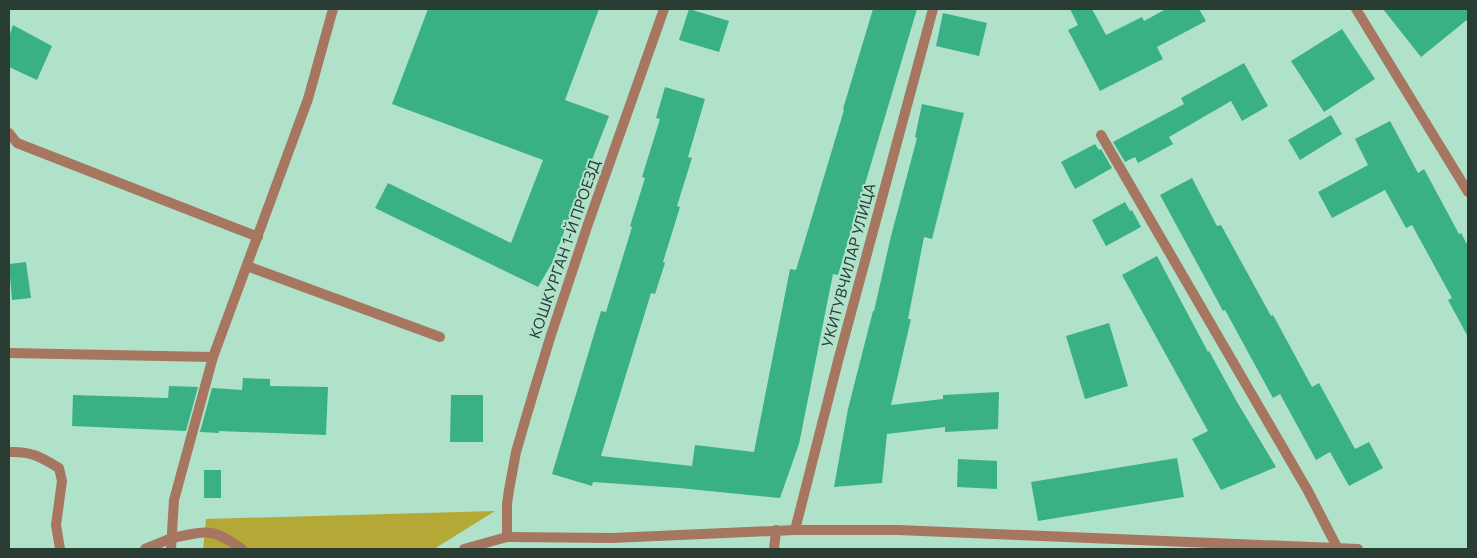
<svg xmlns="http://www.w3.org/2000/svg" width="1477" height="558" viewBox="0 0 1477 558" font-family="Commissioner,sans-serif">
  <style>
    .green { fill: #b4a936 }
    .building { fill: #3ab184 }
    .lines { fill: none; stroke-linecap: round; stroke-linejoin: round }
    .service { stroke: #a77660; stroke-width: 10 }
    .minor { stroke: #a77660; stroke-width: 10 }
    .tertiary { stroke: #a77660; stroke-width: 10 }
    .labels { text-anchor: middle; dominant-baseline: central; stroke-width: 4; stroke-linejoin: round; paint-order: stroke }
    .street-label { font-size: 15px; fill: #293d34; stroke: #b0e2ca }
  </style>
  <rect width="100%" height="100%" fill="#b0e2ca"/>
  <polygon class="green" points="495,511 434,549 203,549 206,519"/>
  <g class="building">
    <polygon points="428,9 599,9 565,100 609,116 552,263 538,287 375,208 388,183 511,243 543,160 392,104"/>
    <polygon points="689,9 729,21 719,52 679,40"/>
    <polygon points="873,9 917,9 838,275 833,274 799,444 780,498 679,488 593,482 592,486 552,474 601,311 606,312 632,227 630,226 645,178 642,177 660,119 656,118 665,87 705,99 688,157 692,158 677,206 680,207 663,262 665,263 655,294 651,293 601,456 692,466 695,445 754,452 790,269 796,270 844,110 843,109"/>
    <polygon points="1070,9 1092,9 1106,35 1142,17 1144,21 1166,9 1199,9 1206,21 1157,47 1163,59 1100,91 1068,30 1078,25"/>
    <polygon points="1383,9 1468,9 1468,19 1421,57"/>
    <polygon points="943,13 987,23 979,56 936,46"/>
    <polygon points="13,25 52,46 37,80 9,67 9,37"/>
    <polygon points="1342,29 1375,79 1324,112 1291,61"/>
    <polygon points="1244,63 1268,106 1242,121 1231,101 1169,137 1173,144 1138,163 1135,157 1125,162 1113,142 1184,104 1181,98"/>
    <polygon points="922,104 964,113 932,239 924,237 908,319 911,319 891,405 943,399 943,395 999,392 998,429 945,432 945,427 887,434 882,483 834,487 848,409 873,311 874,311 891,236 917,138 915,137"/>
    <polygon points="1331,115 1342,134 1300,160 1288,140"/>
    <polygon points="1390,121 1418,173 1424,169 1459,234 1461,233 1468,246 1468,337 1448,300 1452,298 1412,225 1406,228 1385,190 1332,218 1318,192 1368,165 1355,139"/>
    <polygon points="1095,144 1099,150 1101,149 1112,168 1075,189 1061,162"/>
    <polygon points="1192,178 1217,226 1221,225 1271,316 1273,315 1312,387 1319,383 1355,449 1369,442 1383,468 1349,486 1330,452 1316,460 1280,394 1273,398 1225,310 1223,311 1160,195"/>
    <polygon points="1125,202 1130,211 1132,210 1141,227 1106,246 1092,220"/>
    <polygon points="1157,256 1208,352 1209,351 1237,402 1276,467 1221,490 1192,439 1208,431 1122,275"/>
    <polygon points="26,262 31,298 12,300 9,264"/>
    <polygon points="1109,323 1128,386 1085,399 1066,336"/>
    <polygon points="243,378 270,379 270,386 328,387 326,435 219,431 219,433 200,432 212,388 242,390"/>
    <polygon points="169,386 198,387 186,431 72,426 73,395 168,398"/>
    <polygon points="451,395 483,395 483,442 450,442"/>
    <polygon points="1177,458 1184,497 1038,521 1031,482"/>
    <polygon points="958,459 997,461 997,489 957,487"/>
    <rect x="204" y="470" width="17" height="28"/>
  </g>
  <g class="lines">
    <g class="service">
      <polyline points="9,133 17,143 258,237"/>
      <polyline points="247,266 440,337"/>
      <polyline points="9,353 213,357"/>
      <path d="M9 452C31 451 41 457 59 468L62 481 56 525 60 549"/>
      <polyline points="145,549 172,538"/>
      <polyline points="171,549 174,500 213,357 308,99 333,9"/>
    </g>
    <g class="minor">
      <polyline points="1101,135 1308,491 1338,549"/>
      <polyline points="795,530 838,361 933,9"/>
      <polyline points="507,537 507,504 509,490 516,452 527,414 550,338 588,224 664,9"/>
      <path d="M172 538C207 531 211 527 242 549"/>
      <polyline points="464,549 507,537 612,538 795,530 898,530 1358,549"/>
      <polyline points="774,549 776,530"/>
    </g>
    <polyline class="tertiary" points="1356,9 1468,192"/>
  </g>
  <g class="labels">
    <g class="street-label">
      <text transform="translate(564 249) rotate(-71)">КОШКУРГАН 1-Й ПРОЕЗД</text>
      <text transform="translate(848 265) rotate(-75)">УКИТУВЧИЛАР УЛИЦА</text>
    </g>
  </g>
  <rect width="1477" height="558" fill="none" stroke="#293d34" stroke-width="20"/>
</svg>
